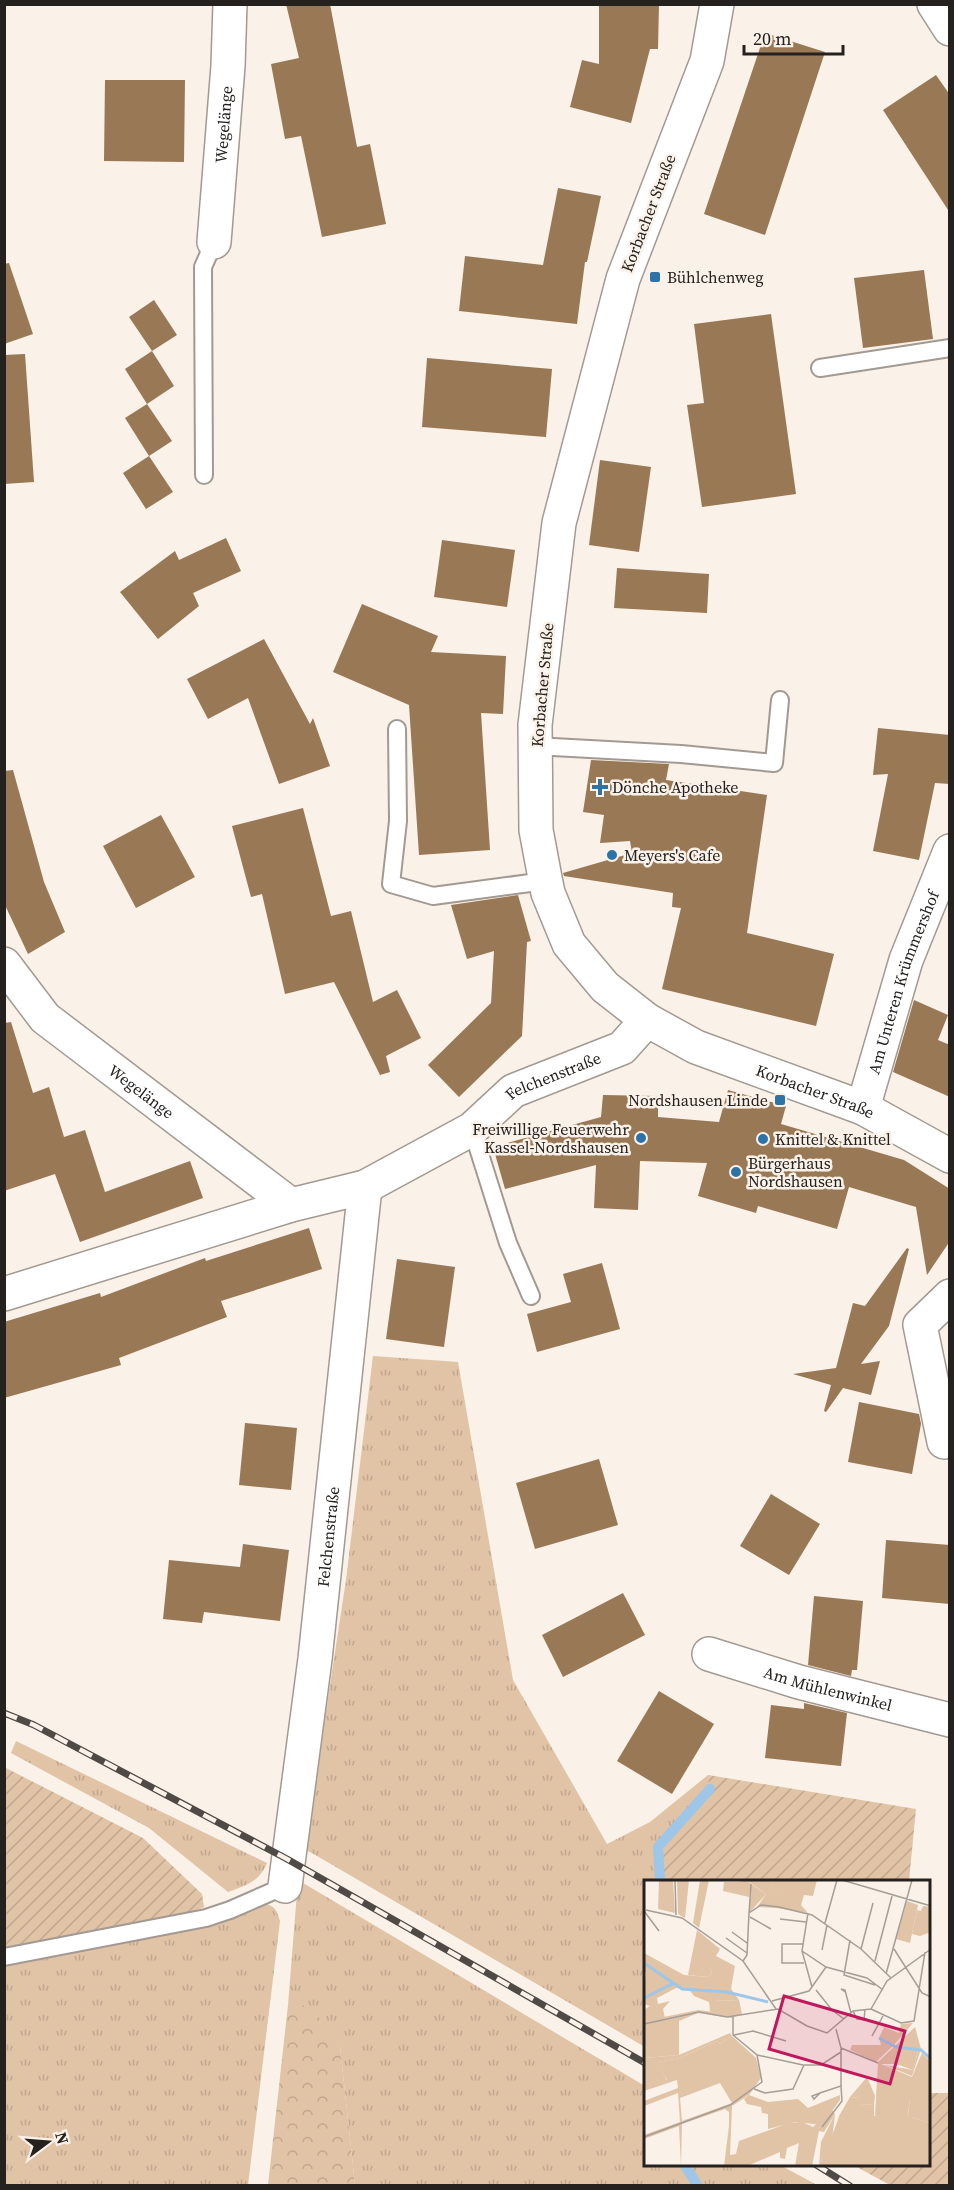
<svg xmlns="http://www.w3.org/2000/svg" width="954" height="2190" viewBox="0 0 954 2190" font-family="'Source Serif 4',serif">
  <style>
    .grass { fill: url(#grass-tufts) }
    .forest { fill: url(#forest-crowns) }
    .garden { fill: url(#garden-furrows) }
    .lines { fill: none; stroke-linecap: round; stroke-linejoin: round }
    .stream { stroke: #9dc6e8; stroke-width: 10 }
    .building { fill: #997855 }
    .lane-casing { stroke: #a29a92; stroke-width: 20 }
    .street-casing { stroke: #a29a92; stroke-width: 36 }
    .secondary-casing { stroke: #a29a92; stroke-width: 36 }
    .lane { stroke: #fff; stroke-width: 16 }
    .street { stroke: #fff; stroke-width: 33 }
    .secondary { stroke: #fff; stroke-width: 33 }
    .rail-casing { stroke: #4f4a46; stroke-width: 7 }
    .rail { stroke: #faf1e8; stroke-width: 4.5; stroke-dasharray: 14; stroke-linecap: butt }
    .poi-dot { fill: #2c74a8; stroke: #faf1e8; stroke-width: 2 }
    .labels { text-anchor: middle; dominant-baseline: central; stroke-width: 5; stroke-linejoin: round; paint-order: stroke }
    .street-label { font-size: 16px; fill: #24211e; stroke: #faf1e8 }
    .poi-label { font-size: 16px; fill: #24211e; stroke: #faf1e8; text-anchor: start }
    .inset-river { fill: none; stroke: #9dc6e8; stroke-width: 3 }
    .inset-road { fill: none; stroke: #a49e97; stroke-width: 1.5 }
    .view { fill: #c2185b; fill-opacity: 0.15; stroke: #c2185b; stroke-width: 3 }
    .inset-edge { fill: none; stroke: #24211e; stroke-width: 3 }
  </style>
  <defs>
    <pattern id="grass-tufts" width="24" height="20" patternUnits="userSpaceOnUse" patternTransform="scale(1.5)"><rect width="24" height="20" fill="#e1c3a6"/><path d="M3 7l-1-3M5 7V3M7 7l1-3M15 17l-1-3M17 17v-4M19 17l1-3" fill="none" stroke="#c1a78e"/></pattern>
    <pattern id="forest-crowns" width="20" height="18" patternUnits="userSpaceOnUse" patternTransform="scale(1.5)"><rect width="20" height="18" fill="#e1c3a6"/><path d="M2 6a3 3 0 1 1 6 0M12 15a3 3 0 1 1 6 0" fill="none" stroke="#c1a78e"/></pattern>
    <pattern id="garden-furrows" width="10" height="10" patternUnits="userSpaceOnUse" patternTransform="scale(1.5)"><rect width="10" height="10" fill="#e1c3a6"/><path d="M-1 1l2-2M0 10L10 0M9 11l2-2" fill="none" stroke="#c1a78e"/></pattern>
  </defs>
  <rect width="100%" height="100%" fill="#faf1e8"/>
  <g class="grass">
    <polygon points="373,1356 458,1362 513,1680 607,1844 650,1822 708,1775 710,1789 658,1847 660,1881 645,1881 645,2047 305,1849 346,1580"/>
    <path d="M16 1741 267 1863C259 1882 247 1885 228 1892L149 1828 11 1753Z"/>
    <polygon points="298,1880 645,2086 645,2164 780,2165 817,2185 355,2185 340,2046 288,2005"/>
    <path d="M264 1904C275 1905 277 1911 280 1921L248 2185 5 2186V1966L206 1926Z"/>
  </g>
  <polygon class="forest" points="288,2005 310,2006 340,2046 355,2185 268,2185"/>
  <g class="garden">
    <polygon points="4,1767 143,1838 202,1894 204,1907 187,1914 5,1948"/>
    <polygon points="708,1775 916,1809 909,1881 660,1881 658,1847 709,1789"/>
    <polygon points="929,2093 949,2093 949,2185 890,2185 853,2165 928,2164"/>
  </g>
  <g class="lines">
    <g class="stream">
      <polyline points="660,1881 658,1847 710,1789"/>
      <polyline points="684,2164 698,2186"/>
    </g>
  </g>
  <g class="building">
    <polygon points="286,4 330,4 357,147 370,144 386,224 322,237 301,136 285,139 271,64 299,58"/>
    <polygon points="599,4 659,4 658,49 650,49 631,123 570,107 582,60 599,64"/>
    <polygon points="765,33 825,52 765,235 704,214"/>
    <polygon points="936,75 950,95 950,213 883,110"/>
    <polygon points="105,80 185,80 184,162 104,161"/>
    <polygon points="558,188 601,196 587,262 585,262 577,324 459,311 465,256 543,265"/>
    <polygon points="9,263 33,334 4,344 4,264"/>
    <polygon points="924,270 933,339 863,348 854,278"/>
    <polygon points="154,300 177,335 152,351 129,317"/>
    <polygon points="771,314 796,494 702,507 687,405 704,403 694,324"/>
    <polygon points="152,351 174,386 147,404 125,369"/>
    <polygon points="25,354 34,482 4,484 4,355"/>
    <polygon points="427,358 552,369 546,437 422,427"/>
    <polygon points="147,404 172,441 149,456 125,418"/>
    <polygon points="149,456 173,492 146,509 123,473"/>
    <polygon points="600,460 651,467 639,552 589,545"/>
    <polygon points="226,538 241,571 193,593 199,606 158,639 120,592 175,551 179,560"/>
    <polygon points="442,540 515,550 507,607 434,597"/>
    <polygon points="617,568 709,574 707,613 614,608"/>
    <polygon points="362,604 438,636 431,652 506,656 503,714 481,713 490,850 419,855 409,705 333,672"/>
    <polygon points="264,639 310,724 313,718 330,766 279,784 248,698 208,719 187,679"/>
    <polygon points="878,728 950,735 950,784 935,783 919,860 873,851 888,774 873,775"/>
    <polygon points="591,760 669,764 666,780 767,795 747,933 834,954 816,1026 662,989 681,908 672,907 673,893 564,876 563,873 632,853 630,841 600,843 604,815 583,812"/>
    <polygon points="13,770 44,882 65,932 28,954 4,903 4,771"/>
    <polygon points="303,808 331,916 351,911 373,1002 397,990 421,1038 386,1056 390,1072 380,1075 334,982 285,994 262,894 251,897 232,826"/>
    <polygon points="161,815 195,877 136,908 103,846"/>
    <polygon points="518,895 531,941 527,942 522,1036 459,1097 428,1065 491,1003 494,951 467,959 451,905"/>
    <polygon points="914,1000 948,1015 938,1040 950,1045 950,1097 893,1072"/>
    <polygon points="11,1022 33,1093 49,1087 64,1137 85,1130 105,1192 190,1161 203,1198 80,1242 55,1174 4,1191 4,1023"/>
    <polygon points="728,1090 786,1106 781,1124 904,1160 950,1189 950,1241 927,1275 916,1207 849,1187 837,1229 758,1206 756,1213 698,1196 707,1163 640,1161 638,1210 594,1208 596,1165 505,1189 493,1147 601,1117 603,1095 658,1096 658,1117 719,1122"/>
    <polygon points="309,1228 322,1269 221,1301 227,1317 119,1358 121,1365 4,1398 4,1322 100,1293 101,1297 205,1258 206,1261"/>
    <polygon points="907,1248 909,1249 889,1326 861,1364 880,1361 871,1395 843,1388 826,1412 824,1411 831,1385 793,1374 836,1368 853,1303 865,1306"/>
    <polygon points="397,1259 455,1267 444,1347 386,1339"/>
    <polygon points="602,1263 620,1329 537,1352 527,1314 571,1302 563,1274"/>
    <polygon points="859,1402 919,1414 921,1424 912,1474 848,1462"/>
    <polygon points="245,1423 297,1428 291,1490 239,1485"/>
    <polygon points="599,1459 618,1525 535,1549 516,1483"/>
    <polygon points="771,1494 820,1524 789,1575 740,1546"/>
    <polygon points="886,1540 950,1545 950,1604 882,1598"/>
    <polygon points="243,1544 289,1550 280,1621 204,1612 202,1623 163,1619 169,1560 240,1567"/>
    <polygon points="623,1593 645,1635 563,1677 542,1635"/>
    <polygon points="814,1596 863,1601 857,1670 852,1670 851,1676 808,1665"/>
    <polygon points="659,1691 714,1724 672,1794 617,1761"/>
    <polygon points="804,1703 847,1713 841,1766 765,1758 771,1705 804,1709"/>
  </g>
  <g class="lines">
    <defs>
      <g id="lane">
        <polyline points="820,368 950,348"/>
        <polyline points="204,475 203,267 214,242"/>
        <polyline points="397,729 398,821 391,884 433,896 530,883 545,878"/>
        <polyline points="535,746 681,754 774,763 780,700"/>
        <polyline points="472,1129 508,1243 531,1296"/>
        <polyline points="4,1957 206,1918 230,1910 285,1886"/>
      </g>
      <g id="street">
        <polyline points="934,4 950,29"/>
        <path id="s1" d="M214 242 228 66 230 4"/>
        <path id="s2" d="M4 964 45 1018 291 1205"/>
        <path id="s3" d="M863 1108 906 960 950 851"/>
        <path id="s4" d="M4 1294 291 1205 365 1187 472 1129 513 1091 622 1048 647 1020"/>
        <polyline points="950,1296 920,1325 944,1442 950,1441"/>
        <path id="s5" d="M709 1654 799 1682 950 1720"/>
        <path id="s6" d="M285 1886 315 1659 365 1187"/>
      </g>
      <g id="secondary">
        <path id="s7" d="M717 4 707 61 623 279 559 523 535 725 536 830 545 878 548 893 569 944 605 987 647 1020 696 1047 863 1108 950 1156"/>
      </g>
    </defs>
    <use href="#lane" class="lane-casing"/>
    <use href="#street" class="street-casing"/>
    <use href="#secondary" class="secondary-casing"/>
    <use href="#lane" class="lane"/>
    <use href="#street" class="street"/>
    <use href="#secondary" class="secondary"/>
    <defs>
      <g id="rail">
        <polyline points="4,1713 34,1725 287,1859 645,2063"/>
        <polyline points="815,2164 850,2186"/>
      </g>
    </defs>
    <use href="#rail" class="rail-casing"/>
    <use href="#rail" class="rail"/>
  </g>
  <g class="poi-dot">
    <rect x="649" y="271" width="12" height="12" rx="3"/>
    <path d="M597 778h6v6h6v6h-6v6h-6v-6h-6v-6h6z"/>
    <circle cx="612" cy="855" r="6"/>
    <rect x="774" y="1094" width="12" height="12" rx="3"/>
    <circle cx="641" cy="1138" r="6"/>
    <circle cx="763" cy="1139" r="6"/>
    <circle cx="736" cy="1172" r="6"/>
  </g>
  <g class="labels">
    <g class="street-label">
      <text stroke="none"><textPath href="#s1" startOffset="118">Wegelänge</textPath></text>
      <text transform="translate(648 213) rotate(-69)">Korbacher Straße</text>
      <text transform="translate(542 685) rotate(-85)">Korbacher Straße</text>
      <text stroke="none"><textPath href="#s3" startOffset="132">Am Unteren Krümmershof</textPath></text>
      <text stroke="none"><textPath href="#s4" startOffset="597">Felchenstraße</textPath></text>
      <text stroke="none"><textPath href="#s2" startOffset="189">Wegelänge</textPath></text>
      <text stroke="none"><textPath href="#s7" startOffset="1264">Korbacher Straße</textPath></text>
      <text stroke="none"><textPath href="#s6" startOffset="352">Felchenstraße</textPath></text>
      <text stroke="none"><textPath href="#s5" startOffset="124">Am Mühlenwinkel</textPath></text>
    </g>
    <g class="poi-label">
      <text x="667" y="277">Bühlchenweg</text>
      <text x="612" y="787">Dönche Apotheke</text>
      <text x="624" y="855">Meyers's Cafe</text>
      <text x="768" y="1100" text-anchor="end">Nordshausen Linde</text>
      <text x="629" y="1129" text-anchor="end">Freiwillige Feuerwehr<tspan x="629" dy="18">Kassel-Nordshausen</tspan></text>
      <text x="775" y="1139">Knittel &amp; Knittel</text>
      <text x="748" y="1163">Bürgerhaus<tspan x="748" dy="18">Nordshausen</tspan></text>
    </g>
  </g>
  <g transform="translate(644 1880)">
    <rect width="286" height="286" fill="#faf1e8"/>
    <path d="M15 0H29L31 33 14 29ZM33 0H45L41 38 34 34ZM127 0H173L169 16 160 15 157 25 164 33 132 28 136 20ZM107 4 122 14 105 33ZM279 26 286 27 287 52 276 56 268 54 273 30 277 31ZM53 50 76 69 72 76 91 86 88 103 68 97 67 88 65 97 44 95ZM2 90 19 101V105L0 116ZM95 120 98 134 88 138 54 133 35 141V175L0 178V141L54 130 70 132V121ZM271 147 277 169 258 165 274 171 269 190 252 184H237L268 197 278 173 286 181V243L268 237 266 218 263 242 187 286 188 259 195 236H231L234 182ZM88 156 112 178 117 198 105 215 88 226 86 275 92 274 95 261 145 243 158 242 169 247 188 230 191 234 180 252 175 251 168 286H151L155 263 143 268 141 279 136 278V272L103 286H80L85 246V232L81 229 38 244 37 286 35 246 0 259V255L36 242 34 213 0 226V221L34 208 33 200 0 211V198L23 200 13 182 36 178 73 161 76 164ZM76 203 88 223 38 241 36 218ZM235 158 250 165 232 182 206 170 208 165H237ZM223 197 231 216 230 225 215 224 216 218 206 217Z" fill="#e1c3a6" fill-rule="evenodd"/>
    <path d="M102 0H127L137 21 132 28 113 27 122 14ZM0 73 40 95 65 97 67 87 68 97 78 96 88 103 87 109 95 120 70 121V133L66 131 65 122 50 116 44 108H32L13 118 14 124 26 121 19 129 21 138 0 141V130L6 126 0 124V116L19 101 0 91ZM86 153 88 156 76 164 73 161 36 178 14 182 23 201 9 206 0 198V178L35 175ZM263 164 277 169 268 196 241 185 269 190 274 171 259 166ZM266 218 269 219 268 237 286 243V286H175L196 236H264Z" fill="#e1c3a6"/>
    <path d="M263 21 274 25 266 63 252 59Z" fill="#e1c3a6"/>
    <path d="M56 0H65L55 48 49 43ZM88 0H102L107 4 105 17 79 11 80 2H99ZM269 143 250 165 235 158 240 147 255 153 257 144ZM105 215 124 222 154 219 164 228 196 215V220L178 245 151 242 124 249V234L118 233 117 227 103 224 100 219ZM206 217 216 218V224L230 225V236H195ZM191 234 188 259 175 285 177 262Z" fill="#e1c3a6"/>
    <path class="inset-river" d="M0 83 38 109 83 112 124 122M0 118 30 103M235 158 252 167 277 170 287 179"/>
    <path class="inset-road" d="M31 0 32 35M198 0 287 26M2 30 38 38 99 81 132 129M0 31 15 51M105 33 107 4M164 33 158 71 168 107M106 37 127 49M136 39 162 42M181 43 193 0M88 52 103 63M82 58 103 73M206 60 200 95 231 105M159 64H138V83H160M217 69 229 23M250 69 278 113 287 117M178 70 183 45M158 71 182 87 223 98 239 110M99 81 103 75 105 33 117 25 135 27 168 35 217 69 247 98M231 81 248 16M242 94 268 0M172 110 188 130 200 139M201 112 197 109 201 110 207 133M128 121 165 111 182 87M227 129 257 143 270 141 281 72M227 129 243 101 287 69M209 131 213 139 220 140 221 129M0 144 55 132 83 137 134 129 163 146 183 153 209 131 227 129M90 155 109 151 142 161M228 156 239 136M197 168 234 183M113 175 159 185M110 209 121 213 149 209 160 185H177L197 172M176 213 170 219 168 216 176 213 197 206V168L192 149M178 247 198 221 197 206M0 257 86 225 118 202 113 175 89 155V137"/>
    <path class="view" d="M140 116 261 151 246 204 125 169Z"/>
    <rect width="286" height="286" class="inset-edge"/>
  </g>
  <rect width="954" height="2190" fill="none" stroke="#24211e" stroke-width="12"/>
  <g transform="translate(48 2142) rotate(74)" stroke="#faf1e8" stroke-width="4.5" paint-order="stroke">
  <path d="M0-4.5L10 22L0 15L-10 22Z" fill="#24211e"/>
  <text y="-9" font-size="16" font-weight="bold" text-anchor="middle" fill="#24211e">N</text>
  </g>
  <path d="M744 45v9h99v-9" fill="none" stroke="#24211e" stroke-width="3"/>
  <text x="753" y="45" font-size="18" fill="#24211e" stroke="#faf1e8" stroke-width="4.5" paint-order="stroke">20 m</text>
</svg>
